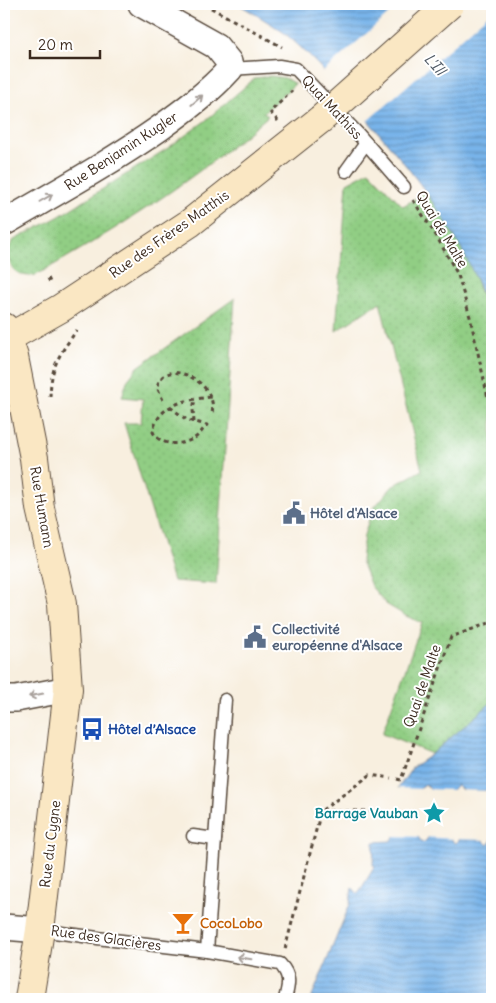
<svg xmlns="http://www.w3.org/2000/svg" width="496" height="1003" viewBox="0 0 496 1003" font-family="Delius,sans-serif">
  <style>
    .grass { fill: url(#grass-dots); stroke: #667c51 }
    .water { fill: url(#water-rules); stroke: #5a6f84; fill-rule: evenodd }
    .pier { fill: #f8efdf }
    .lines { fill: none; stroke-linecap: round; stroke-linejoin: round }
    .lane-casing { stroke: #57483b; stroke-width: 15 }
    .street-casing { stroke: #57483b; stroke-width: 28 }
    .secondary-casing { stroke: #57483b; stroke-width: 30 }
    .path { stroke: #57483b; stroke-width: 3; stroke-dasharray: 4 4; stroke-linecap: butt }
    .lane { stroke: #fff; stroke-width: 12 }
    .street { stroke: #fff; stroke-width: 25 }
    .secondary { stroke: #fae7c3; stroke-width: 28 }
    .secondary-bridge-casing { stroke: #57483b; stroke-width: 30; stroke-linecap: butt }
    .secondary-bridge { stroke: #fae7c3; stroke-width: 28 }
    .oneway { stroke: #a79f9a }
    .labels { text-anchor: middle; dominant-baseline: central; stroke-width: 4; stroke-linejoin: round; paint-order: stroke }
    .street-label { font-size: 14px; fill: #3b2a1e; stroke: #fff }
    .service-label { font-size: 14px; font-weight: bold; fill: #4e5e75; stroke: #fff; text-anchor: start }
    .transit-label { font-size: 14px; font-weight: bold; fill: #164399; stroke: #fff; text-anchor: start }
    .culture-label { font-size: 14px; font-weight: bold; fill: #0d838f; stroke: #fff; text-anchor: end }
    .food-label { font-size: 14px; font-weight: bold; fill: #c56008; stroke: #fff; text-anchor: start }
    .water-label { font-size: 15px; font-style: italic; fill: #505a65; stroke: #fff }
  </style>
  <defs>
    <pattern id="grass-dots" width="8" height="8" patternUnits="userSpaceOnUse" patternTransform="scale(1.25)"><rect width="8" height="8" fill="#91ce84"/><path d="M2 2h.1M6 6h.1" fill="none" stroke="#7eb172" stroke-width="1.8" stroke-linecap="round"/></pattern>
    <pattern id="water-rules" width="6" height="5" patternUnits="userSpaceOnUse" patternTransform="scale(1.25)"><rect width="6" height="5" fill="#78b4ea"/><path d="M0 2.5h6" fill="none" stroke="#6493bd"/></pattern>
  </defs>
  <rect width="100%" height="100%" fill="#fff"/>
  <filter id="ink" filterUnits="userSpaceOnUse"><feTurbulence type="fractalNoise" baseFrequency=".02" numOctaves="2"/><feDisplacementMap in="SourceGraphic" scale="10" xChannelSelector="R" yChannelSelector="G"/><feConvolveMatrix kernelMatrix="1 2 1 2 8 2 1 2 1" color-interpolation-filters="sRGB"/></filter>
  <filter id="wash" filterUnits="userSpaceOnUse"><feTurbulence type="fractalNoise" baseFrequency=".0096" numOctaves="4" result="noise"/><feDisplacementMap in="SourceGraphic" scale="20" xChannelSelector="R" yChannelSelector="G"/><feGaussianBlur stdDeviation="1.12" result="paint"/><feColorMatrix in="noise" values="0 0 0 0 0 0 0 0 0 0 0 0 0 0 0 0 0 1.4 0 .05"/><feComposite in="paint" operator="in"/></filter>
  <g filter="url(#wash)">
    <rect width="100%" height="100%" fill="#f8efdf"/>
    <g class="grass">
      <path d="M271 76 285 78 295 84 264 112 268 116C196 179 118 229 36 275 13 281 0 256 14 240L58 217 168 148 205 121 255 78Z"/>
      <polygon points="369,171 403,206 426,192 441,212 471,265 492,327 492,702 432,754 382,734 422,623 406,616 386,604 371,586 361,561 364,535 372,510 393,486 422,470 380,302 336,331 347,183"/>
      <polygon points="235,298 216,584 173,581 124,423 141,423 143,399 122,397 127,381 138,367"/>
    </g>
    <g class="water">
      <path d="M238 4H492V327C470 239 411 168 352 103 330 78 309 53 283 32 269 22 253 13 238 4Z"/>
      <path d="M492 702V790L489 786 485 791 483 840 488 845 492 840V833V999H311L350 904 352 887 358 894 375 866 373 865 374 842 391 841 395 836 398 788 413 767 432 754ZM425 784 430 789 428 838 423 843 418 837 420 789ZM457 785 462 790 460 839 455 844 451 838 452 790Z"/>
    </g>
    <g class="pier">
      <polygon points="400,4 492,4 492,11 366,122 322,73"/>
      <polygon points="396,788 423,789 421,837 392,836"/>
      <polygon points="426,789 456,790 454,839 424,837"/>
      <polygon points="458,790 488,791 486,840 457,839"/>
    </g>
  </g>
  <g filter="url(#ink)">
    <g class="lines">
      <defs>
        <g id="lane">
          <polyline points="230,69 279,66 296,69 359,135 404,187"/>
          <polyline points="346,171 366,143"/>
          <polyline points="193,836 215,839"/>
          <path d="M40 930 105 939 207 951 280 964C291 976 289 984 285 999"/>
          <polyline points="207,951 225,700"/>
        </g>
        <g id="street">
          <path d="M4 223C57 192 110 163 160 128 185 110 209 92 230 69L229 62 216 46 141 4"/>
          <polyline points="4,699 16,699 68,689"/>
          <polyline points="4,927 40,930"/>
        </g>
        <g id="secondary">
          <polyline points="4,327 14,357 34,458 40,508 62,604 68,689 40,930 29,999"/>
          <polyline points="8,338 61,308 190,223 321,119"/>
        </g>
      </defs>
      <use href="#lane" class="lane-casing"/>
      <use href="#street" class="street-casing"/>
      <use href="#secondary" class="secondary-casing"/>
      <g class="path">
        <polyline points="204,4 282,47"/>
        <polyline points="278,121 270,112 292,91"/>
        <polyline points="413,200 437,237 458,275 470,317 492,416"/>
        <polyline points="48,278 51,284"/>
        <path d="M50 397C51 365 59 355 77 330"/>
        <path d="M163 400 157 387C164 355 219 382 212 413"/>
        <path d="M170 407 187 420 207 425C203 429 200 434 196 437 183 446 161 447 153 432 158 403 187 400 211 397"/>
        <polyline points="194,422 193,410 195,399"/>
        <polyline points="397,779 401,780 451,637 492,622"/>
        <polyline points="321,811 376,811"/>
        <polyline points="285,949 321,811 370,775 391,778"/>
      </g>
      <use href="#lane" class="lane"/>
      <use href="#street" class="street"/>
      <use href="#secondary" class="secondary"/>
      <defs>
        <polyline id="secondary-bridge" points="321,119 450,4"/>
      </defs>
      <use href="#secondary-bridge" class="secondary-bridge-casing"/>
      <use href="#secondary-bridge" class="secondary-bridge"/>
    </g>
    <defs><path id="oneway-shaft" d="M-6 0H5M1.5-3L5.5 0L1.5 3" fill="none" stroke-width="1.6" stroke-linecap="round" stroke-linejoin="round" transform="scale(1.25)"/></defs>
    <g class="oneway">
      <use href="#oneway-shaft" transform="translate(197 100) rotate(-41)"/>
      <use href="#oneway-shaft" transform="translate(46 198) rotate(-30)"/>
      <use href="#oneway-shaft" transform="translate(36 695) rotate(169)"/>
      <use href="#oneway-shaft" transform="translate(244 958) rotate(-171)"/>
    </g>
  </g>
  <defs>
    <symbol id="civic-bare" viewBox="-9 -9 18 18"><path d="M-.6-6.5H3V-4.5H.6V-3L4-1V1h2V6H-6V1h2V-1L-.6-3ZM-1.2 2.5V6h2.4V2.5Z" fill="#5c6f8a" stroke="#fff" stroke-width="2.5" paint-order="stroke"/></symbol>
    <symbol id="bus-bare" viewBox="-9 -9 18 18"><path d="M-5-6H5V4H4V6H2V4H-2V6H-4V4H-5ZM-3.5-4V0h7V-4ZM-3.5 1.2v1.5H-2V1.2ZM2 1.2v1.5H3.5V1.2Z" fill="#1a4fb4" stroke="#fff" stroke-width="2.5" paint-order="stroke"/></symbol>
    <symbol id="sight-bare" viewBox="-9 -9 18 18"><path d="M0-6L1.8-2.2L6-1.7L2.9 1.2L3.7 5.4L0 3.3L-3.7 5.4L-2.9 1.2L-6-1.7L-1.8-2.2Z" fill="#0f9aa8" stroke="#fff" stroke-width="2.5" paint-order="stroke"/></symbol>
    <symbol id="bar-bare" viewBox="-9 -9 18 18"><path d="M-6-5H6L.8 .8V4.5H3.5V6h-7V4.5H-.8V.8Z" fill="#e8710a" stroke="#fff" stroke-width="2.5" paint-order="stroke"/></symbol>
  </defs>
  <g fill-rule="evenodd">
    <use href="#civic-bare" x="278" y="497" width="32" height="32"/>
    <use href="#civic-bare" x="239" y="621" width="32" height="32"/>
    <use href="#bus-bare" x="76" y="713" width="32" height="32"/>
    <use href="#sight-bare" x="418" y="797" width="32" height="32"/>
    <use href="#bar-bare" x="167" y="907" width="32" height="32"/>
  </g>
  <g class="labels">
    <g class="street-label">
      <text transform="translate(332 107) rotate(47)">Quai Mathiss</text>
      <text transform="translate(121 151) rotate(-33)">Rue Benjamin Kugler</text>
      <text transform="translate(442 229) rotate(59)">Quai de Malte</text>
      <text transform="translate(169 234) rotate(-35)">Rue des Frères Matthis</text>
      <text transform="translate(42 507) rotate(80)">Rue Humann</text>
      <text transform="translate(422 686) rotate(-71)">Quai de Malte</text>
      <text transform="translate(50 844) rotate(-83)">Rue du Cygne</text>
      <text transform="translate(106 938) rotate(8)">Rue des Glacières</text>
    </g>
    <g class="service-label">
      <text x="310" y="513">Hôtel d'Alsace</text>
      <text x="272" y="629">Collectivité<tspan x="272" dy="16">européenne d'Alsace</tspan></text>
    </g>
    <g class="transit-label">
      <text x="108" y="729">Hôtel d’Alsace</text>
    </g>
    <g class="culture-label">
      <text x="418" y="813">Barrage Vauban</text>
    </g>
    <g class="food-label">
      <text x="200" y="923">CocoLobo</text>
    </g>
    <g class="water-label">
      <text transform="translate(435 64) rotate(48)">L'Ill</text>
    </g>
  </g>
  <rect width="496" height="1003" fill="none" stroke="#fff" stroke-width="20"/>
  <path d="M30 50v8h70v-8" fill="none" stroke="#3b2a1e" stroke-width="2.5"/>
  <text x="38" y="50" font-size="15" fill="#3b2a1e" stroke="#ffffff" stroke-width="4" paint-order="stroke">20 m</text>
</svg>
